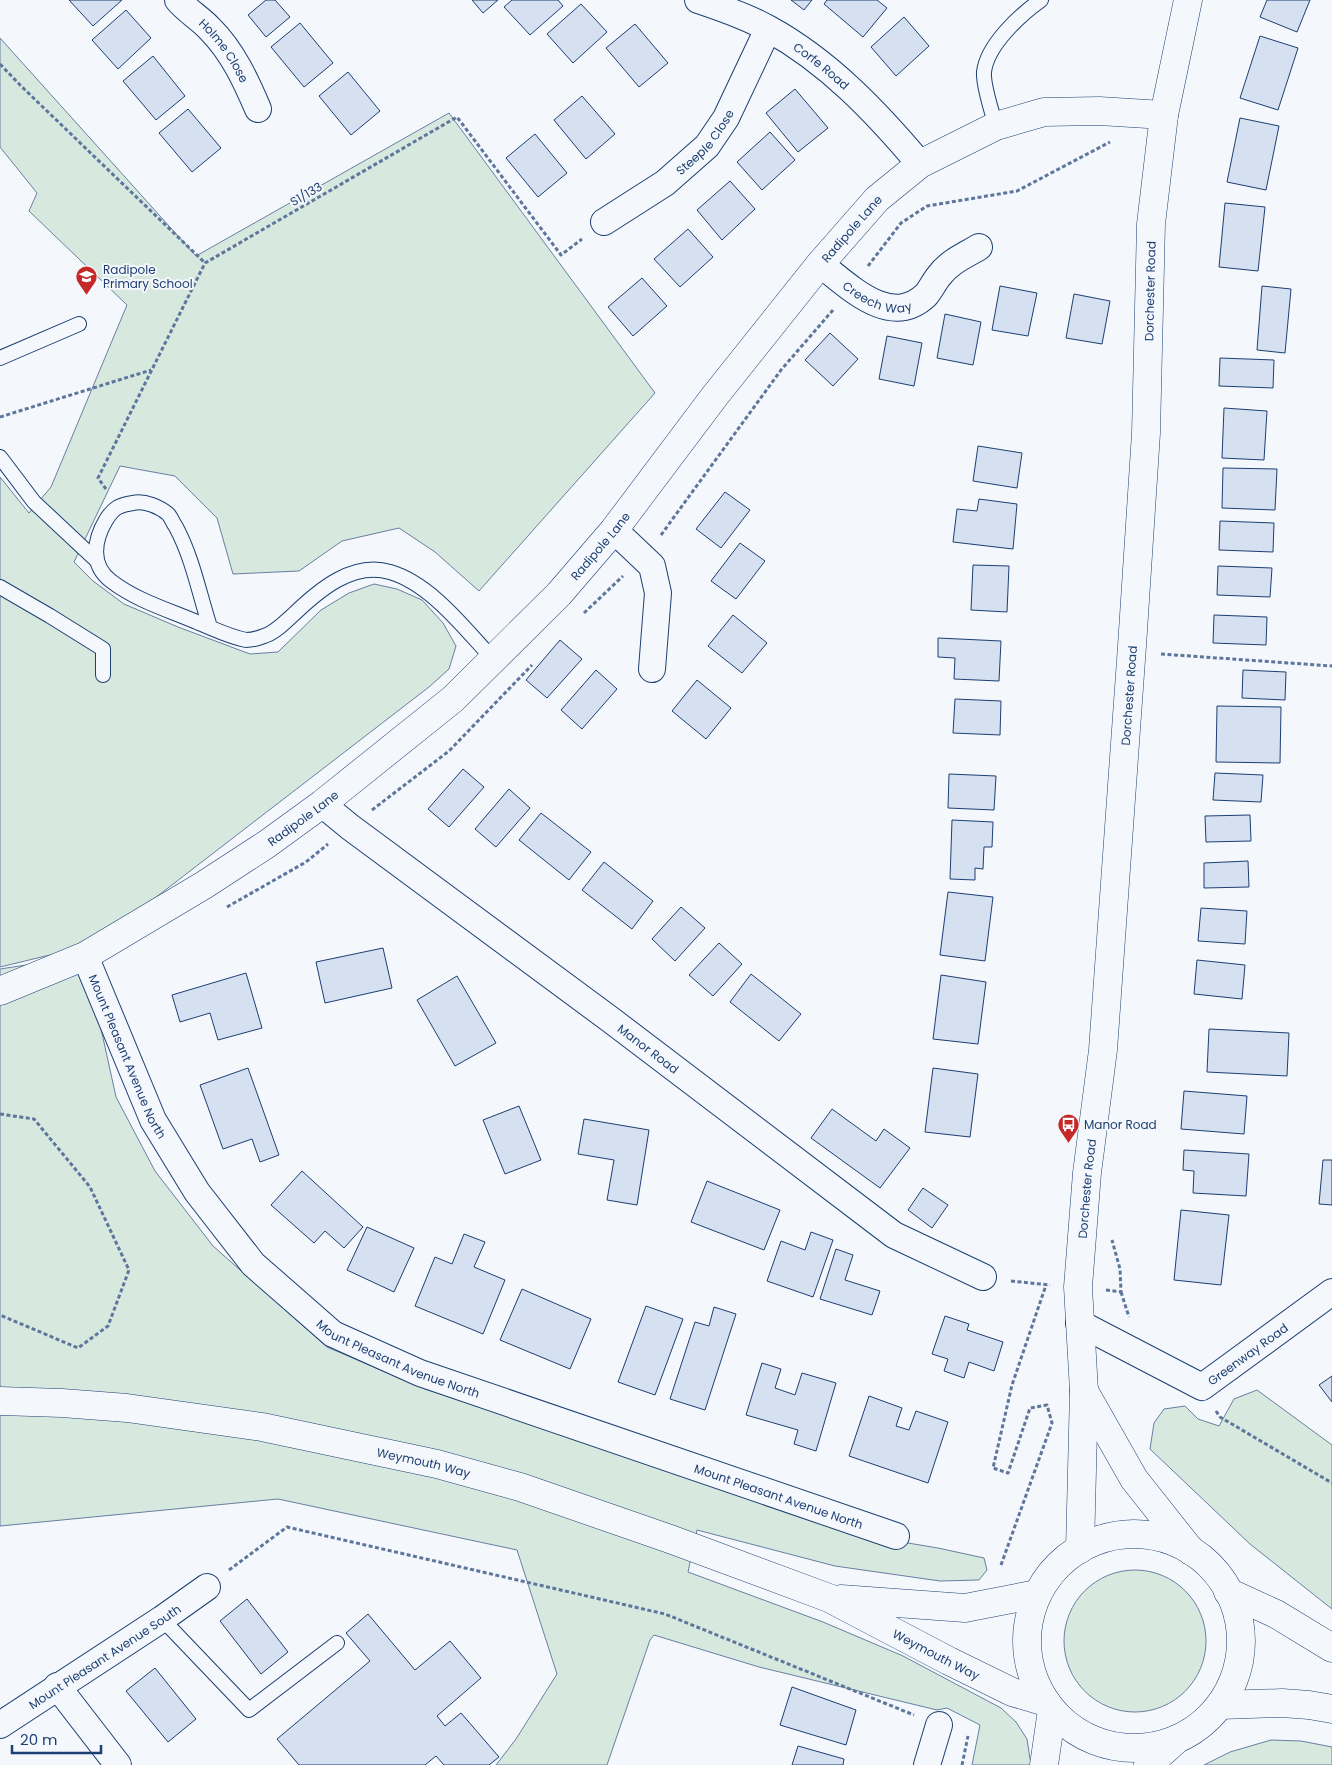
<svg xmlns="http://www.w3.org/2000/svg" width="1332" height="1765" viewBox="0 0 1332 1765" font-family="Poppins,sans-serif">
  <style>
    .green { fill: #d7e8df; stroke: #687fa3 }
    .building { fill: #d5e0f0; stroke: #1d3f73 }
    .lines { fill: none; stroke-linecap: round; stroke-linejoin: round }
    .service-casing { stroke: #1d3f73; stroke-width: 16 }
    .minor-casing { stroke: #1d3f73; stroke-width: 28 }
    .tertiary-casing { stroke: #1d3f73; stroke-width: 29 }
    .secondary-casing { stroke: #1d3f73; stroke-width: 29 }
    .trunk-casing { stroke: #1d3f73; stroke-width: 29 }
    .path { stroke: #5e769c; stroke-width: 3; stroke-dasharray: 4 2.5; stroke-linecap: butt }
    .service { stroke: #f4f7fb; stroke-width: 14 }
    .minor { stroke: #f4f7fb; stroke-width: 26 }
    .tertiary { stroke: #f4f7fb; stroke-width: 28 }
    .secondary { stroke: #f4f7fb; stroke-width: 28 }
    .trunk { stroke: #f4f7fb; stroke-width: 28 }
    .labels { text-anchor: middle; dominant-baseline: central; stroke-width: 4; stroke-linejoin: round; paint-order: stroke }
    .street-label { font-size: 12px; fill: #1d3f73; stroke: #f4f7fb }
    .poi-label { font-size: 12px; fill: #1d3f73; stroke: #f4f7fb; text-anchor: start }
  </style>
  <rect width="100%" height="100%" fill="#f4f7fb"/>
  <g class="green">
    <polygon points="0,38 196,256 449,113 655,393 479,591 435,552 399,528 342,541 299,571 233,574 217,518 175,476 120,466 74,562 93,581 124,604 178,627 250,654 278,652 321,610 349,593 374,584 397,589 422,600 443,623 456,646 449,669 429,687 155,898 79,948 0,967 0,477 29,513 51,487 127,305 29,211 37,193 0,147"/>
    <polygon points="85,956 116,1097 155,1171 213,1246 327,1347 425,1389 613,1451 896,1541 938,1548 984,1558 987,1570 979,1580 940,1581 835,1566 697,1530 688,1572 823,1622 903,1656 1001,1708 1016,1722 1027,1739 1031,1765 972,1765 980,1725 947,1708 937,1710 759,1667 654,1635 650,1640 607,1765 496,1765 516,1739 557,1674 517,1550 278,1499 0,1526 0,969"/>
    <polygon points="1257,1390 1332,1445 1332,1609 1250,1544 1150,1449 1154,1423 1164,1409 1185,1406 1198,1419 1219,1426 1234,1399"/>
    <circle cx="1135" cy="1641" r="71"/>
    <polygon points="1271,1740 1301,1741 1332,1747 1332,1765 1204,1765 1230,1752"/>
  </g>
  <g class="building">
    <polygon points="69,0 122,0 93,26"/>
    <polygon points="266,0 275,0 290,17 266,37 248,15"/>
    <polygon points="472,0 498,0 483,13"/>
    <polygon points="512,0 558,0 563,6 530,35 504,7"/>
    <polygon points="791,0 812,0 804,10"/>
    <polygon points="827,0 877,0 887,8 863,37 824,4"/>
    <polygon points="1267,0 1310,0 1297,32 1260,17"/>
    <polygon points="581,4 607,32 573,63 547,34"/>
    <polygon points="126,10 151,38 118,69 92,40"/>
    <polygon points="904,17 929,46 896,76 871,47"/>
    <polygon points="300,23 333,63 304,87 271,47"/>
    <polygon points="635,24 668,63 639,87 606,48"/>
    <polygon points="1260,36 1298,48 1278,110 1240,98"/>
    <polygon points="153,56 185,96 156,120 123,81"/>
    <polygon points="348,72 380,111 351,135 319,96"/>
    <polygon points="795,89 828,128 798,152 766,113"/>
    <polygon points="582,96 615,134 586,159 554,120"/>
    <polygon points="188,109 221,148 192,172 159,133"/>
    <polygon points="1240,118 1279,126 1266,190 1227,182"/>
    <polygon points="770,132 795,160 762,190 737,162"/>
    <polygon points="535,134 567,173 538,197 506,158"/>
    <polygon points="730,181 755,209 722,240 697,210"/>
    <polygon points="1225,203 1265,207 1258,271 1219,267"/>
    <polygon points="688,229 713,257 680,287 654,259"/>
    <polygon points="642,278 667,306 633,336 608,307"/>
    <polygon points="1000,286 1037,293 1028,336 992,330"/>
    <polygon points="1262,286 1291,289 1285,353 1257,350"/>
    <polygon points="1074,294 1110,301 1102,344 1066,338"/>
    <polygon points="945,314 981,322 973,365 937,358"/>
    <polygon points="830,333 858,359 833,386 805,360"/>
    <polygon points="887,336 922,343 914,386 879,379"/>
    <polygon points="1220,358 1274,360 1273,388 1219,386"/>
    <polygon points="1224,408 1267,411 1264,460 1222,458"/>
    <polygon points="978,446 1022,453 1017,488 973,481"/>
    <polygon points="1223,468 1277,469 1275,510 1222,508"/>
    <polygon points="725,492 750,510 721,548 696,529"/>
    <polygon points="979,499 1017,504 1013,549 953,542 957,509 977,511"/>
    <polygon points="1220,521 1274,523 1273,552 1219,550"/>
    <polygon points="740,543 765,561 736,599 711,581"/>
    <polygon points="973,565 1009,566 1007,612 971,610"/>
    <polygon points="1218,566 1272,568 1270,597 1217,595"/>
    <polygon points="733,615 767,643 742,673 708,646"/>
    <polygon points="1214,615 1267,617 1266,645 1213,643"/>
    <polygon points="938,638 1001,641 999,681 954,679 955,658 938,657"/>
    <polygon points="560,640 582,659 547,698 526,680"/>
    <polygon points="596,670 617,689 582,729 561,710"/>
    <polygon points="1243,670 1286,672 1285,700 1242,698"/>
    <polygon points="697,680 731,708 706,739 672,711"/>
    <polygon points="955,699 1001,701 1000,735 953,733"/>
    <polygon points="1217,706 1281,707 1280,763 1216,762"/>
    <polygon points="463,769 484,787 449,827 428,809"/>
    <polygon points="1215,773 1263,775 1261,802 1213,800"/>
    <polygon points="949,774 996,776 994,810 948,808"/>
    <polygon points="509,789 530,808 496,847 475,829"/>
    <polygon points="541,813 591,852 569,880 519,840"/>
    <polygon points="1250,815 1251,841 1206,842 1205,816"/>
    <polygon points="952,820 993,822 992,847 984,847 983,869 975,868 975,880 950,879"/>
    <polygon points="1248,861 1249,887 1204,888 1204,863"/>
    <polygon points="604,862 653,901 632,929 582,890"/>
    <polygon points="948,892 993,897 985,961 940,955"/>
    <polygon points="681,907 705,928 675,961 652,939"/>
    <polygon points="1201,908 1247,911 1245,944 1198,941"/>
    <polygon points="719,943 742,964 713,996 689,975"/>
    <polygon points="383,948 392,988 325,1003 316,962"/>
    <polygon points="1197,960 1245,965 1242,999 1194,994"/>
    <polygon points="246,973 262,1028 218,1040 210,1013 180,1022 172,995"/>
    <polygon points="751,974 801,1014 779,1041 730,1002"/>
    <polygon points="941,975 986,982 978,1044 933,1039"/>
    <polygon points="457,976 496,1043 455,1066 417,1000"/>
    <polygon points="1209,1029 1289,1033 1287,1076 1207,1072"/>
    <polygon points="248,1068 279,1155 260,1162 252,1139 223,1149 200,1085"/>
    <polygon points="933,1068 978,1074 970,1137 925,1132"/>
    <polygon points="1184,1091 1247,1096 1244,1134 1181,1129"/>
    <polygon points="519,1106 541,1160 505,1174 483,1120"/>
    <polygon points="832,1109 876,1141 884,1129 910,1148 880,1188 811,1138"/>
    <polygon points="584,1119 649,1130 637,1205 607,1200 614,1160 578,1154"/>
    <polygon points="1184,1150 1249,1154 1246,1196 1193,1193 1194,1171 1183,1170"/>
    <polygon points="1323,1160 1332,1160 1332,1205 1319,1204"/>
    <polygon points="302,1171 363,1227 344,1248 325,1231 314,1243 271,1205"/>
    <polygon points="707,1181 780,1210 764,1250 691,1222"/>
    <polygon points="923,1188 948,1205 932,1228 908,1210"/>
    <polygon points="1181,1210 1229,1215 1221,1285 1174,1280"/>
    <polygon points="367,1227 414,1248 394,1292 347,1270"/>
    <polygon points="811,1232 833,1240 813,1297 767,1281 781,1241 805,1250"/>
    <polygon points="464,1234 485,1242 474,1267 505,1280 483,1334 415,1306 435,1257 452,1264"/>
    <polygon points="836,1249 853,1255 845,1280 880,1291 872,1315 820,1299"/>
    <polygon points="522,1289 591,1319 570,1369 500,1340"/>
    <polygon points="646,1306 683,1319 655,1395 618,1382"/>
    <polygon points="714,1307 736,1314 705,1410 670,1399 695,1322 709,1326"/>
    <polygon points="945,1316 969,1324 967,1330 1003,1342 994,1371 969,1362 964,1378 944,1371 948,1359 932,1354"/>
    <polygon points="762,1363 781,1369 775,1388 795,1395 802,1373 836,1383 816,1451 794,1444 798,1430 746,1415"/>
    <polygon points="1332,1376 1332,1402 1319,1385"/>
    <polygon points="869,1396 902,1408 896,1426 909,1430 916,1411 948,1422 928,1483 849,1456"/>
    <polygon points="247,1599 288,1652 261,1674 220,1621"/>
    <polygon points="368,1614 415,1670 450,1641 481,1678 437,1716 445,1726 461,1713 499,1757 489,1765 444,1765 436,1756 425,1765 299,1765 277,1739 370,1661 346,1633"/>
    <polygon points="155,1668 196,1719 168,1742 126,1691"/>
    <polygon points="792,1687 856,1710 846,1745 780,1725"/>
    <polygon points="798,1746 844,1759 843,1765 792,1765"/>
  </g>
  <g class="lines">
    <defs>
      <g id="service">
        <path d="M996 126C992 112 983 86 984 72 987 45 1020 15 1041 0"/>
        <polyline points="0,358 79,324"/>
        <polyline points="0,457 34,502 96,560"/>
        <polyline points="0,587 50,616 103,649 103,675"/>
        <path d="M210 627C199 593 193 559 176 527 173 523 171 517 168 514 160 507 144 500 133 503 120 505 114 507 106 520 94 540 90 565 111 581 137 601 169 610 199 623 214 629 230 637 246 640 251 640 259 638 264 636 275 633 286 621 294 614 319 590 353 561 390 572 431 584 465 629 493 659"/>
        <polyline points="162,1619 249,1710 337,1643"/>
      </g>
      <g id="minor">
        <path id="s1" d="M178 0C187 11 200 18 210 29 233 52 246 81 258 109"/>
        <path id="s2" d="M698 0C722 8 748 17 769 29 829 62 877 113 920 164"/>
        <path id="s3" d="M604 222 665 183 707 146 726 118 768 29"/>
        <path id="s4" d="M820 264C849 286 890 329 926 295 931 289 934 282 939 276 949 262 964 256 979 247"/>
        <polyline points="614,530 652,566 658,593 652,669"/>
        <path id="s5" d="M322 804 350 827 611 1020 894 1235 983 1277"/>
        <path id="s6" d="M85 956 153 1120 197 1192 253 1264 333 1334 420 1373 896 1536"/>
        <path id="s7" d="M1079 1323 1202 1387 1332 1292"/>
        <polyline points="57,1686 118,1765"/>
        <path id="s8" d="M0 1725 162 1619 207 1587"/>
        <polyline points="927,1765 939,1725"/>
      </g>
      <g id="tertiary">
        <path id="s9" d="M0 991 85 956 204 885 267 844 322 804 453 699 559 594 614 530 714 397 820 264 877 199 920 164 996 126 1044 112 1099 111 1164 115"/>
      </g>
      <g id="secondary">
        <polyline points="1084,1391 1134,1479 1191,1551"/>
        <path id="s10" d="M1080 1549 1084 1391 1078 1287 1087 1173 1103 1050 1132 646 1146 433 1151 224 1164 115 1188 0"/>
        <polyline points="1044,1765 1052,1710"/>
        <polyline points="1148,1765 1175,1741"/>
      </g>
      <g id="trunk">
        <path id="s11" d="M0 1401 62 1403 127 1408 262 1427 437 1464 520 1487 670 1539 829 1598 949 1661 1012 1692 1046 1702"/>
        <circle cx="1134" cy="1641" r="107"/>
        <polyline points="1228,1592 1276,1614 1332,1648"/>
        <polyline points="841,1599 965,1608 1037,1594"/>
        <polyline points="1220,1705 1282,1703 1309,1705 1332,1709"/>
      </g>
    </defs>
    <use href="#service" class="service-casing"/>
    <use href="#minor" class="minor-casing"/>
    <use href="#tertiary" class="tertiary-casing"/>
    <use href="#secondary" class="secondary-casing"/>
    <use href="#trunk" class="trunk-casing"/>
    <g class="path">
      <polyline points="0,64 21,86 205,263"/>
      <polyline points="868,266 901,223 927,206 1017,191 1110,142"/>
      <polyline points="0,417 151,370"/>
      <polyline points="106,489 98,478 205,263 457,117 561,255 582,239"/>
      <polyline points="661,535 781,370 833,310"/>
      <polyline points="584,613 623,576"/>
      <polyline points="1161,654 1332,666"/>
      <polyline points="372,810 449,751 532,665"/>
      <polyline points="227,907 306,862 328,844"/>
      <polyline points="0,1114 34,1119 90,1187 129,1270 108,1326 78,1348 0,1315"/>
      <polyline points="1011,1281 1050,1285"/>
      <polyline points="1106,1290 1121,1292 1120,1269 1112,1240"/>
      <polyline points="1121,1292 1129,1317"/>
      <polyline points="1216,1411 1220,1417 1332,1483"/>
      <polyline points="1001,1565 1052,1423 1047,1405 1030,1408 1008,1473 993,1468 1012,1385 1046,1285"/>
      <polyline points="229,1570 287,1527 665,1614 914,1715"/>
      <polyline points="962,1765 968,1736"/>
    </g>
    <use href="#service" class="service"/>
    <use href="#minor" class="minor"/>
    <use href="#tertiary" class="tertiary"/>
    <use href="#secondary" class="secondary"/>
    <use href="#trunk" class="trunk"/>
  </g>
  <defs>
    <symbol id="school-pin" viewBox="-11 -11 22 30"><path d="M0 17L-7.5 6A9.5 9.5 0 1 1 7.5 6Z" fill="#c62828" stroke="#f4f7fb"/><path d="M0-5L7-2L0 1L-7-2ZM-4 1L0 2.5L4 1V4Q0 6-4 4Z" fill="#fff"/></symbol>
    <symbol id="bus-pin" viewBox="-11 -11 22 30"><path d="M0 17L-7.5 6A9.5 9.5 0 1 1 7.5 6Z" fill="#c62828" stroke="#f4f7fb"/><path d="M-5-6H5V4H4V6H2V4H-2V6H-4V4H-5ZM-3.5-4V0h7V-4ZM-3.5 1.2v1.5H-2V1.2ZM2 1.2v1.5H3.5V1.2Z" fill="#fff"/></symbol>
  </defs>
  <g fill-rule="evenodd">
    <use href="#school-pin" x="74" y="264" width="25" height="34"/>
    <use href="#bus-pin" x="1056" y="1112" width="25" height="34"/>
  </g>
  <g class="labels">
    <g class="street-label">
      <text stroke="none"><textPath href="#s1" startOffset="69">Holme Close</textPath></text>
      <text stroke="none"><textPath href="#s2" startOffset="141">Corfe Road</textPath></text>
      <text stroke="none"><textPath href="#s3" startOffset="130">Steeple Close</textPath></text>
      <text transform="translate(306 194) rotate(-30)">S1/133</text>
      <text stroke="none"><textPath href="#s9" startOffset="1159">Radipole Lane</textPath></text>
      <text stroke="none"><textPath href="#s4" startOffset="68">Creech Way</textPath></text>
      <text stroke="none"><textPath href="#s10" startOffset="1261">Dorchester Road</textPath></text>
      <text stroke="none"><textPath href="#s9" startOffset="754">Radipole Lane</textPath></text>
      <text stroke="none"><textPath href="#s10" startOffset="856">Dorchester Road</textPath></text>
      <text stroke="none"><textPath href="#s9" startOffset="350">Radipole Lane</textPath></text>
      <text stroke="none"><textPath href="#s5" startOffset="408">Manor Road</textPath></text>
      <text stroke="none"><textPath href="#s6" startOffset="109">Mount Pleasant Avenue North</textPath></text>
      <text stroke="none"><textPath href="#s10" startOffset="361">Dorchester Road</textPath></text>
      <text stroke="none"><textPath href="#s7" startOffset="195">Greenway Road</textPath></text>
      <text stroke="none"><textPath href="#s6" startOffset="529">Mount Pleasant Avenue North</textPath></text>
      <text stroke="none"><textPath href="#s11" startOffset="429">Weymouth Way</textPath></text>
      <text stroke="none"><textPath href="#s6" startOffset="934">Mount Pleasant Avenue North</textPath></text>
      <text stroke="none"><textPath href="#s11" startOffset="978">Weymouth Way</textPath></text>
      <text stroke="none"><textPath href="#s8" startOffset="125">Mount Pleasant Avenue South</textPath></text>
    </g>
    <g class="poi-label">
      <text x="103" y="269">Radipole<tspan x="103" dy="14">Primary School</tspan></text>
      <text x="1084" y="1124">Manor Road</text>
    </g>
  </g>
  <path d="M12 1745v8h89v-8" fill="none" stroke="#1d3f73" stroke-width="2.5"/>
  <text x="20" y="1745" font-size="15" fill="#1d3f73" stroke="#f4f7fb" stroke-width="4" paint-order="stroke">20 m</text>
</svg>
